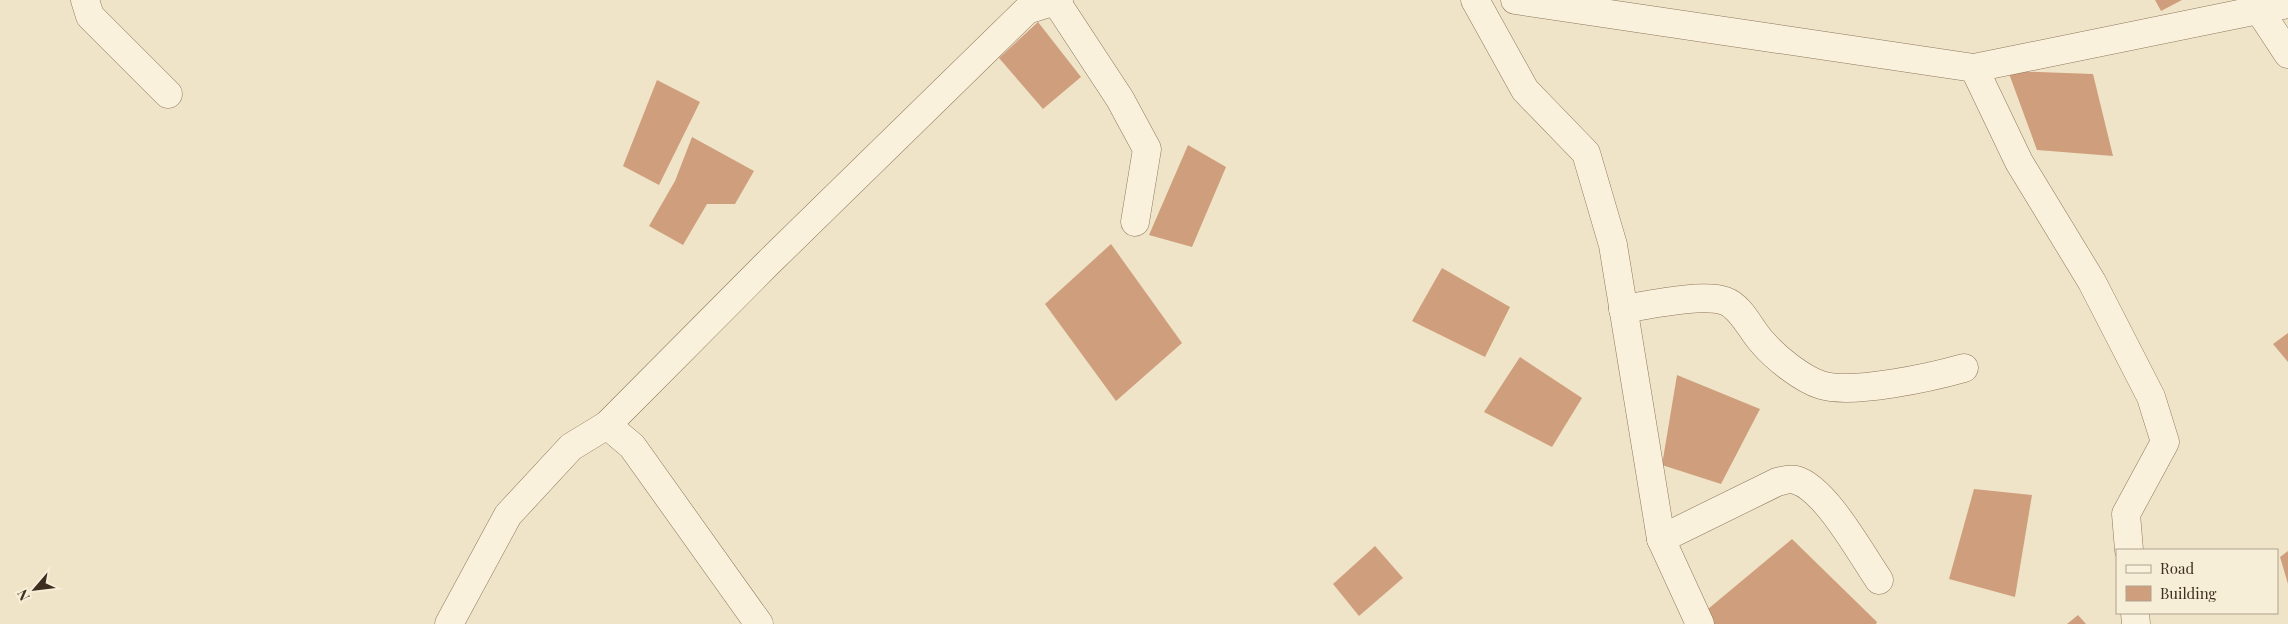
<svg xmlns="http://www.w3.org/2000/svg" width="2288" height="624" viewBox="0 0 2288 624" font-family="'Playfair Display',serif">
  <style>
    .building { fill: #cf9f7d }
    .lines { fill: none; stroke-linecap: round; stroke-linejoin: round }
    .minor-casing { stroke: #8d765c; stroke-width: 29 }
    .minor { stroke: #faf1dc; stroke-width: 28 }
  </style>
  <rect width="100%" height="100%" fill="#f0e4c8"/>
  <g class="building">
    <polygon points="2155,0 2182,0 2161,11"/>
    <polygon points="1038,22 1081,77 1043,109 999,58"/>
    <polygon points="2008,71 2093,74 2113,156 2037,150"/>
    <polygon points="657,80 700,102 659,185 623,166"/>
    <polygon points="692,137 754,171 735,204 707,204 683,245 649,226 675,181"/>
    <polygon points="1188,145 1226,167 1192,247 1149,235"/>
    <polygon points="1111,244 1182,343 1116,401 1045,304"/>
    <polygon points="1442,268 1510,307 1485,357 1412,321"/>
    <polygon points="2288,333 2288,362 2273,344"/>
    <polygon points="1520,357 1582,398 1552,447 1484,412"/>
    <polygon points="1677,375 1760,409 1721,484 1662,465"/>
    <polygon points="1974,489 2032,495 2015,597 1949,579"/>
    <polygon points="1792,539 1877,622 1876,624 1713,624 1702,614"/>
    <polygon points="1375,546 1403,578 1359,616 1333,584"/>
    <polygon points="2288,551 2288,584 2280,557"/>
    <polygon points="2078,615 2086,624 2067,624"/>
  </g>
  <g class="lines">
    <defs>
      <g id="minor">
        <polyline points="85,0 90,16 168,94"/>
        <polyline points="1055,0 1120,99 1147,149 1135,222"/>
        <polyline points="1475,0 1525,90 1586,153 1613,245 1661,539 1700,624"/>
        <polyline points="1515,0 1974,68 2288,4"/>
        <polyline points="2259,10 2288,54"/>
        <polyline points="1974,68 2019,162 2092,282 2151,397 2165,442 2126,514 2129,550"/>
        <path d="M1623 309C1649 305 1702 293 1725 301 1742 307 1751 331 1763 343 1776 358 1802 379 1821 385 1852 395 1932 377 1964 368"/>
        <polyline points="607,425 767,264 1027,10 1059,0"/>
        <path d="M1661 539 1777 482C1782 481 1790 478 1796 480 1826 489 1861 554 1879 580"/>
        <polyline points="2135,613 2136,624"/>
        <polyline points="449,624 508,515 571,447 607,425 632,446 759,624"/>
      </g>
    </defs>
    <use href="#minor" class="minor-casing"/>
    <use href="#minor" class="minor"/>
  </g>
  <rect x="2116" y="549" width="162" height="65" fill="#f7eed8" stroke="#ada18e"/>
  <rect x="2126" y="565" width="25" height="8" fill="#faf1dc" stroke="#ada18e"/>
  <text x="2160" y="574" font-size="15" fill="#3d2e20">Road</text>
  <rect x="2126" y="586" width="25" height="15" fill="#cf9f7d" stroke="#ada18e"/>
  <text x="2160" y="599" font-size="15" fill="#3d2e20">Building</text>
  <g transform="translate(35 589) rotate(242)" stroke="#f7eed8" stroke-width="4" paint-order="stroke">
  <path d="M0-4L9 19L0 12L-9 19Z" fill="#3d2e20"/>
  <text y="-8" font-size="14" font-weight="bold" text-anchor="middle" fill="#3d2e20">N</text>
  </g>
</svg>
